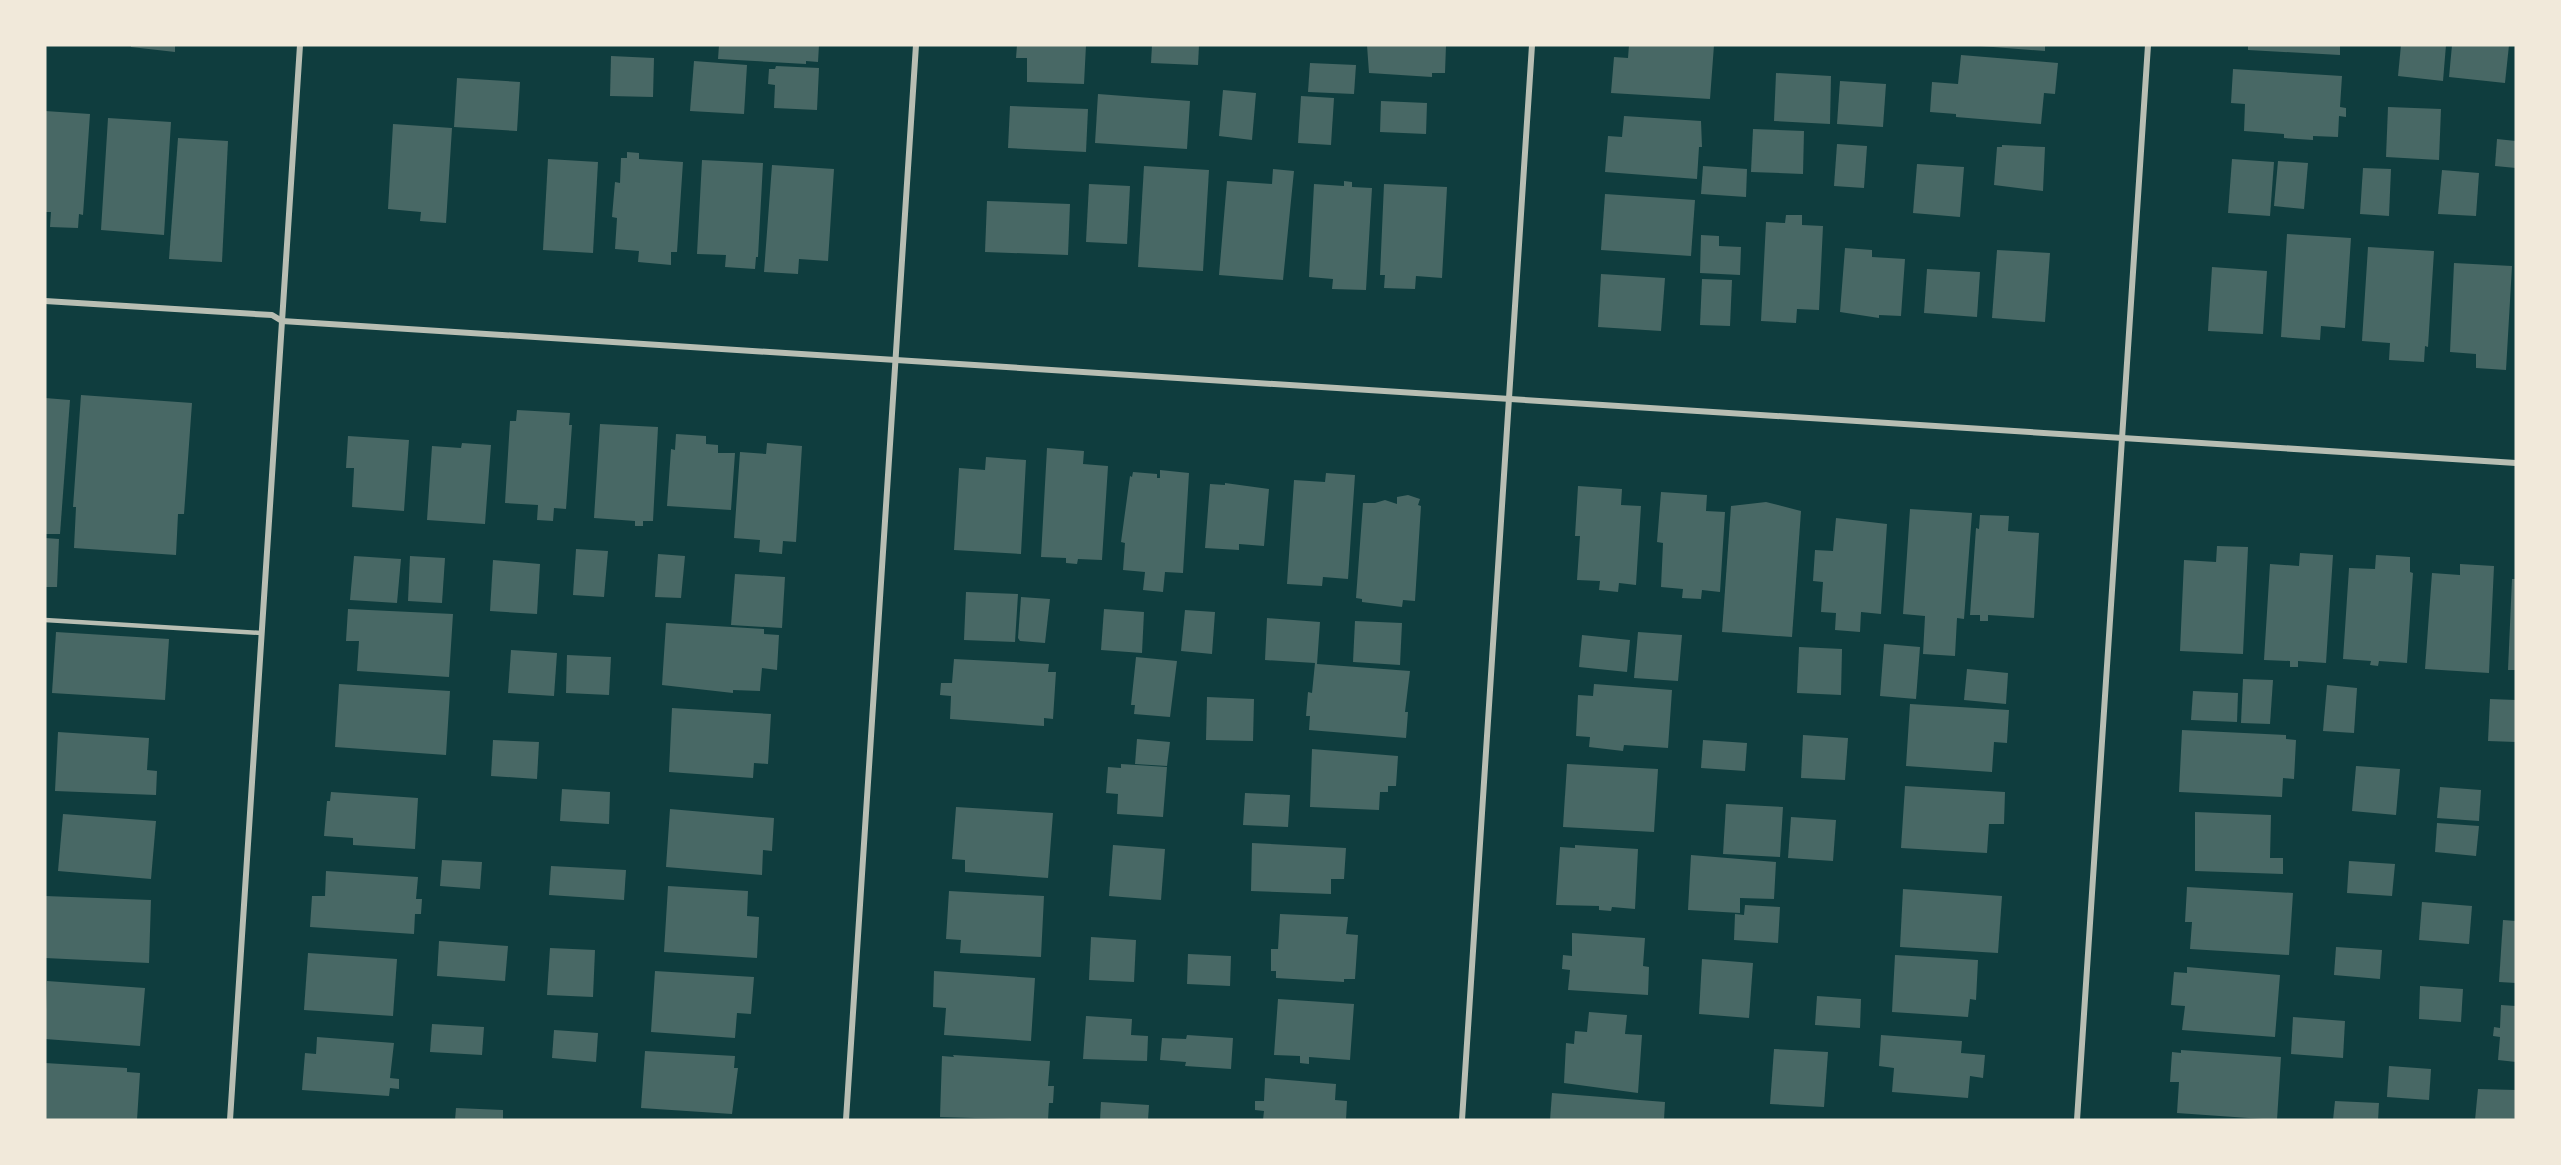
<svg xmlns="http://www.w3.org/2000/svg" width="2561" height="1165" viewBox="0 0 2561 1165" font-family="Cabin,sans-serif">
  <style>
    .building { fill: #486865 }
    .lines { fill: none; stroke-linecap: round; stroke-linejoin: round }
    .service { stroke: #b8beb3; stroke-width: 4.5 }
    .minor { stroke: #b8beb3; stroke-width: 6 }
  </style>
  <rect width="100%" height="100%" fill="#0f3d3e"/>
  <g class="building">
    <polygon points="131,45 175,45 175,52 131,47"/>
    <polygon points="719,45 819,45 818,62 806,61 806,64 718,59"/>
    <polygon points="1017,45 1086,45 1084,84 1027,82 1027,58 1016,58"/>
    <polygon points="1152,45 1199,45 1198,65 1151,63"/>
    <polygon points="1367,45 1446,45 1445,73 1432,73 1432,77 1369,73"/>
    <polygon points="1629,45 1714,45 1710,99 1611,93 1614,57 1628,58"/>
    <polygon points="1968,45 2045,45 2045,51"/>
    <polygon points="2248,45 2340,45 2340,55 2248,50"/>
    <polygon points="2401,45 2446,45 2443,81 2398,76"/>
    <polygon points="2452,45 2509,45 2505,83 2449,77"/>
    <polygon points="1961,55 2058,63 2055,94 2044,93 2041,124 1956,117 1956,114 1930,112 1932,82 1958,84"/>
    <polygon points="611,56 654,58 653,97 610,96"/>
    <polygon points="694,61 747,65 744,114 690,111"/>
    <polygon points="1310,63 1356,65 1354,94 1308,92"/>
    <polygon points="776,66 819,68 817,110 774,108 775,85 768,84 769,69 775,69"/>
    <polygon points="2233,69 2342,76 2340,107 2346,108 2346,117 2339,116 2338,137 2313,136 2313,140 2284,138 2284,134 2244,131 2245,104 2231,103"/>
    <polygon points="1776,73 1831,76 1830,124 1774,121"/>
    <polygon points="457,78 520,82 517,131 454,127"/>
    <polygon points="1840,81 1886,84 1883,127 1837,124"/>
    <polygon points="1223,90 1256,93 1252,140 1219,136"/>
    <polygon points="1098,94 1190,101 1187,149 1095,143"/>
    <polygon points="1301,96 1334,98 1331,145 1298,143"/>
    <polygon points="1381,101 1427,103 1426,134 1380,132"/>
    <polygon points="1010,106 1088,109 1086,152 1008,148"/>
    <polygon points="2388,107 2441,109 2439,160 2386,157"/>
    <polygon points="45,111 90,114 83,215 79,214 78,228 50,227 51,212 45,212"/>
    <polygon points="1624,116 1701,121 1702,147 1699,147 1697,179 1605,172 1608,136 1622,137"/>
    <polygon points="108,118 171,122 164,235 101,230"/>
    <polygon points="393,124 452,128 446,223 420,221 421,212 388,209"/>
    <polygon points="1753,129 1804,131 1803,174 1751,172"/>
    <polygon points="178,138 228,141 222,262 169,259"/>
    <polygon points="2497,139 2516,141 2516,168 2495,166"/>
    <polygon points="1837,144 1867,146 1864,188 1834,186"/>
    <polygon points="2002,145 2045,147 2043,191 1994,185 1997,147 2002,147"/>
    <polygon points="627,152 639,153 639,159 683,162 677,252 671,252 671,265 638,262 639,251 615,249 617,218 612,217 615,182 620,183 621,158 627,158"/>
    <polygon points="548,159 598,162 593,253 543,250"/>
    <polygon points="2232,159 2274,162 2270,216 2228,213"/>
    <polygon points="702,160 763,163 758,257 756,257 755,269 725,267 726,255 697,254"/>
    <polygon points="2278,161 2308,163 2304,209 2274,206"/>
    <polygon points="1917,164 1964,167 1960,217 1913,213"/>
    <polygon points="772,165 834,169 828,261 799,259 798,274 764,272"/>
    <polygon points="1144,166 1209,170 1203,271 1138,267"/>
    <polygon points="1703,166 1747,169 1746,197 1701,194"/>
    <polygon points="2363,168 2391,169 2389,216 2360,214"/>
    <polygon points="1273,169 1294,171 1283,280 1219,275 1227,181 1272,184"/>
    <polygon points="2442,170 2479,173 2476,216 2438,214"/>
    <polygon points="1344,181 1352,182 1352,187 1372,188 1366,290 1332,289 1333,279 1309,277 1314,184 1344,186"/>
    <polygon points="1089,184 1130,186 1127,244 1086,242"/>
    <polygon points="1384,184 1447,187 1442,278 1416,276 1415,289 1384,288 1385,275 1380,275"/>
    <polygon points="1605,194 1695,200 1691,256 1601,250"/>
    <polygon points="987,201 1070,204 1068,255 985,252"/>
    <polygon points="1786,215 1802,215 1802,225 1823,226 1819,310 1797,309 1796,323 1761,321 1766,222 1785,223"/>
    <polygon points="2287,234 2351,238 2345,328 2321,326 2320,340 2281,337"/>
    <polygon points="1701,235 1719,236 1719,246 1741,247 1740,275 1700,273"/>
    <polygon points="2368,247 2434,251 2428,347 2425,346 2424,362 2389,360 2390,343 2362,341"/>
    <polygon points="1845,248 1872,250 1872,257 1905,259 1901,316 1879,315 1879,318 1840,312"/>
    <polygon points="1997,250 2050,253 2045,322 1992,318"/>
    <polygon points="2454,263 2512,266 2506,370 2476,368 2476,354 2450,352"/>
    <polygon points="2212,267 2267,271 2263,334 2208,331"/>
    <polygon points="1927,269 1980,272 1977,317 1924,313"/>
    <polygon points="1601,274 1665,278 1661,331 1598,327"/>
    <polygon points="1702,279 1732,280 1730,326 1700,325"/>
    <polygon points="81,395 192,403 184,514 178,514 176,555 74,548 76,507 73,507"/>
    <polygon points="45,398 70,400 60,534 45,534"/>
    <polygon points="517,410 570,413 569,425 572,425 566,509 554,508 553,521 537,520 538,505 505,503 510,421 516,421"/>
    <polygon points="600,424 658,427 653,521 643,521 643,526 635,526 635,521 594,518"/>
    <polygon points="676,434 706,436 706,444 718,445 718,453 735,453 731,510 667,506 671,449 675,450"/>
    <polygon points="348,436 409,440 404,511 352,507 354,468 346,468"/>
    <polygon points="462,443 491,445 485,524 427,520 432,446 461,448"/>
    <polygon points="767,443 802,446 796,542 783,541 782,554 759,552 760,540 734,538 740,452 766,454"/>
    <polygon points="1047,448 1084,451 1083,464 1108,466 1102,560 1078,559 1077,564 1066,563 1066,558 1041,557"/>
    <polygon points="986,457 1026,460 1021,554 954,550 959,468 985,470"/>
    <polygon points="1160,470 1189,473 1183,573 1165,572 1163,592 1143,590 1145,572 1123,570 1125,543 1121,542 1130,476 1132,477 1133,472 1157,474 1157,478 1160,478"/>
    <polygon points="1326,473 1355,475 1348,579 1323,577 1322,586 1287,584 1294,480 1325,482"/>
    <polygon points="1225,483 1269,489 1264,546 1239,544 1239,550 1205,548 1210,484 1225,485"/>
    <polygon points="1578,486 1622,489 1621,505 1641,506 1636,585 1619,583 1618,592 1599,590 1600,581 1577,580 1580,536 1575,536"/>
    <polygon points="1661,492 1707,495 1706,511 1725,512 1720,592 1702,590 1701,599 1682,598 1683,589 1661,587 1663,543 1657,542"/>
    <polygon points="1408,495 1420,499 1418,505 1421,506 1415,601 1403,600 1402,607 1362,602 1362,599 1356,598 1363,503 1375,503 1385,500 1397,504 1397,497"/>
    <polygon points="1766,502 1801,511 1792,637 1722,632 1731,506"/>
    <polygon points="1910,509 1972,513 1964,619 1957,618 1955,656 1923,654 1925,616 1903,614"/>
    <polygon points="1980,515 2009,516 2008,531 2039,533 2034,618 1988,615 1988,621 1980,621 1980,615 1970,615 1976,528 1979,529"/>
    <polygon points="1836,518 1887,524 1881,614 1861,612 1860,632 1835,630 1836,613 1821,612 1823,582 1813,581 1815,550 1833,551"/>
    <polygon points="45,538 59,539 57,587 45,587"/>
    <polygon points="2217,546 2248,547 2243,654 2180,651 2184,560 2216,562"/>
    <polygon points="576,549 608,551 604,597 573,595"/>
    <polygon points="2300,553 2333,555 2326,663 2298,661 2298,667 2290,667 2290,661 2264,660 2270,564 2299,566"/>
    <polygon points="658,554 685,556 681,598 655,597"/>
    <polygon points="2376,555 2410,557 2410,572 2413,573 2407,663 2379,661 2378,666 2370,665 2371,661 2343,659 2349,568 2375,569"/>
    <polygon points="354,556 401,559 397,603 350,600"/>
    <polygon points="410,556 445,558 442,603 408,601"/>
    <polygon points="493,560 540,564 537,614 490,611"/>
    <polygon points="2460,564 2494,566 2489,673 2425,669 2432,573 2460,575"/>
    <polygon points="735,574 785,577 782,628 731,625"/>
    <polygon points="2512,579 2516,579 2516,670 2508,670"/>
    <polygon points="966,592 1018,594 1015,642 964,640"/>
    <polygon points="1021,597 1050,599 1045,643 1020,641 1018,638"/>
    <polygon points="348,609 453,614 449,677 357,671 359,641 346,641"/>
    <polygon points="1104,609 1144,612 1142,653 1101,650"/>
    <polygon points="1185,610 1215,612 1212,654 1181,651"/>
    <polygon points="1267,618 1320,622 1317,664 1410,671 1405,712 1408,712 1406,738 1309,730 1310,716 1306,716 1308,692 1312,693 1315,663 1265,660"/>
    <polygon points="1355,621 1402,623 1400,665 1353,662"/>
    <polygon points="666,623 764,629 764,634 779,635 777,670 762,668 760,691 733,690 733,693 662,685"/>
    <polygon points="56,632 169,639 165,700 52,693"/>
    <polygon points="1638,632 1682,635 1678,681 1634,678"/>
    <polygon points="1582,635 1630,640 1627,672 1579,667"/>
    <polygon points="1884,644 1920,647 1916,699 1880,696"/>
    <polygon points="1799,647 1842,649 1841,695 1797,693"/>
    <polygon points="511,650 557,653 554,696 508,693"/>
    <polygon points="567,655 611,657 609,695 566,693"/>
    <polygon points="1136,657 1177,661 1170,717 1134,714 1135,705 1131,705"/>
    <polygon points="954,659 1049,664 1048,672 1056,672 1053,719 1044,718 1044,726 950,719 951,696 940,695 941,683 952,683"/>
    <polygon points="1967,669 2008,673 2006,704 1964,700"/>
    <polygon points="2243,679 2273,680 2270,724 2241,723"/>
    <polygon points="339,684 450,691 446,755 335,747"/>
    <polygon points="1594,684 1672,690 1668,748 1624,745 1623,751 1589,747 1590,737 1576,736 1578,695 1593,696"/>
    <polygon points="2327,685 2357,688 2354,733 2323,731"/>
    <polygon points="2193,691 2238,693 2237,722 2191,720"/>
    <polygon points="1207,697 1254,699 1253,741 1206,740"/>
    <polygon points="2490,699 2516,700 2516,742 2488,741"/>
    <polygon points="1910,704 2009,710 2007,743 1994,742 1992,772 1906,766"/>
    <polygon points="672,708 771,714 768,764 754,763 753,778 669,772"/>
    <polygon points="2182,730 2286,735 2286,739 2296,740 2294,779 2283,778 2282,797 2179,792"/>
    <polygon points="58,732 149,738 147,770 157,771 156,795 55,791"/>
    <polygon points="1803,735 1848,738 1845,780 1801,778"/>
    <polygon points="1137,739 1170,742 1167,766 1135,764"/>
    <polygon points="493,740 539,742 537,779 491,776"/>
    <polygon points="1703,740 1747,743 1745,771 1701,768"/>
    <polygon points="1312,749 1398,756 1396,786 1388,786 1388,792 1380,792 1379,810 1310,807"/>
    <polygon points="1121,764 1167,767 1163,817 1117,814 1118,794 1106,793 1108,767 1121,768"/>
    <polygon points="1567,764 1658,769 1654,832 1563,827"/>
    <polygon points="2356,766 2400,769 2396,815 2352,811"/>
    <polygon points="1905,786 2005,792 2004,824 1989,824 1987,853 1901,848"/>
    <polygon points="2440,787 2481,790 2479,821 2437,818"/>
    <polygon points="562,789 610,792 609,824 560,821"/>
    <polygon points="331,792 418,798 415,849 353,845 353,838 324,836 327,801 330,801"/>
    <polygon points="1245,793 1290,795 1288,827 1243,825"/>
    <polygon points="1726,804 1783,807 1780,857 1723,854"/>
    <polygon points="956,807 1053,813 1048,878 965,872 965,860 952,859"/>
    <polygon points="670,809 774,818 772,851 763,850 762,875 666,867"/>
    <polygon points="2195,812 2271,815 2270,858 2283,858 2283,874 2195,871"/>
    <polygon points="63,814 156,821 151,879 58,871"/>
    <polygon points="1791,817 1836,820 1833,861 1788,858"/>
    <polygon points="2437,823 2479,826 2476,856 2435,852"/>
    <polygon points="1252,843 1346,848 1344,879 1331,879 1331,894 1251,891"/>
    <polygon points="1113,845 1165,849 1161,900 1109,896"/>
    <polygon points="1575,845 1638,849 1635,909 1612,907 1611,911 1599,910 1599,906 1556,905 1560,847 1575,848"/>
    <polygon points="1691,855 1776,862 1774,899 1740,898 1740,913 1688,910"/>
    <polygon points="442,860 482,862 480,889 440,886"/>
    <polygon points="2349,861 2395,864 2392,896 2347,893"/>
    <polygon points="551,866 626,870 624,900 549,895"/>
    <polygon points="326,871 418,877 416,899 422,899 421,914 415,914 414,934 310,927 312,896 325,896"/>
    <polygon points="668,886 748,891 747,916 759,917 757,958 664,952"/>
    <polygon points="2187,887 2293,893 2289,955 2190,949 2192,922 2185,922"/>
    <polygon points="1903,889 2002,896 1998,953 1900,947"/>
    <polygon points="949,891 1044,896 1041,957 960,953 961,940 946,939"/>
    <polygon points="45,896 151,900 149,963 45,958"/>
    <polygon points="2422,902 2472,906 2469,944 2419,940"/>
    <polygon points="1745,905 1780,907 1778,943 1734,940 1735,914 1744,915"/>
    <polygon points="1280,914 1348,917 1346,934 1358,935 1355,979 1344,979 1344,982 1276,978 1276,971 1271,971 1271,949 1278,949"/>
    <polygon points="2503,920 2516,921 2516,983 2499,982"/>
    <polygon points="1572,933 1645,938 1643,966 1649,967 1648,995 1568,990 1570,970 1562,969 1563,955 1572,956"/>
    <polygon points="1091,937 1136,940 1134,982 1089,980"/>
    <polygon points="439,941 508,946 505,981 437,976"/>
    <polygon points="2336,947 2382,950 2380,979 2334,975"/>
    <polygon points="550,948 595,950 593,997 547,995"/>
    <polygon points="308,953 397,959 393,1016 304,1010"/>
    <polygon points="1188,954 1231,956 1230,986 1187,984"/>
    <polygon points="1895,955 1978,960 1976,1000 1970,999 1968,1017 1892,1012"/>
    <polygon points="1702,959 1753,963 1749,1018 1699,1014"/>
    <polygon points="2187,967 2280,975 2275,1037 2182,1030 2185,1006 2171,1005 2174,972 2187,973"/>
    <polygon points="655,971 754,977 751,1014 737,1013 735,1038 651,1032"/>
    <polygon points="934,971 1035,978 1031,1041 944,1035 946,1008 933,1007"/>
    <polygon points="47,981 145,988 140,1046 45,1039"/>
    <polygon points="2420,986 2463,989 2461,1022 2419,1019"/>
    <polygon points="1817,996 1861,999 1860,1028 1815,1025"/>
    <polygon points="1278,999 1354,1004 1350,1060 1309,1057 1309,1064 1300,1063 1300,1056 1274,1055"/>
    <polygon points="2501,1005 2516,1006 2516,1062 2498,1060 2500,1037 2493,1036 2494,1027 2500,1028"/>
    <polygon points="1589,1012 1627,1015 1625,1034 1642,1035 1638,1093 1564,1083 1566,1043 1574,1044 1575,1031 1587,1032"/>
    <polygon points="1086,1016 1132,1019 1131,1035 1148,1036 1147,1061 1083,1059"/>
    <polygon points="2293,1017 2345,1021 2343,1058 2291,1054"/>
    <polygon points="432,1024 484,1027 482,1055 430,1052"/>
    <polygon points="554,1030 598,1033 596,1062 552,1058"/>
    <polygon points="1187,1035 1233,1038 1231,1069 1185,1066 1186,1062 1160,1060 1162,1038 1186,1039"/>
    <polygon points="1881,1035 1962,1041 1961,1053 1985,1055 1983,1078 1970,1076 1968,1098 1892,1092 1894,1068 1879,1066"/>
    <polygon points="317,1037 394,1043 390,1078 399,1079 399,1089 390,1088 389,1096 302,1090 305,1053 316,1054"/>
    <polygon points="1774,1049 1828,1052 1824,1107 1770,1104"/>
    <polygon points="2181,1050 2281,1057 2277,1120 2177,1113 2179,1082 2170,1082 2172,1052 2181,1053"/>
    <polygon points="645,1051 735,1056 734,1068 738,1068 732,1114 641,1108"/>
    <polygon points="953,1055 1050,1061 1048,1086 1054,1086 1053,1103 1049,1103 1048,1120 940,1117 942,1056 954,1057"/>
    <polygon points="45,1063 127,1068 127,1072 140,1073 137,1120 45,1120"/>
    <polygon points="2389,1066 2431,1069 2429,1100 2387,1097"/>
    <polygon points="1265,1078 1336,1084 1335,1100 1347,1101 1346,1120 1263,1120 1264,1111 1255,1110 1255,1101 1264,1101"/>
    <polygon points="2478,1089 2516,1090 2516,1120 2475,1120"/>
    <polygon points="1552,1093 1665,1102 1664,1120 1550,1120"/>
    <polygon points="2335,1101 2379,1103 2378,1120 2333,1120"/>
    <polygon points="1101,1102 1149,1105 1148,1120 1100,1120"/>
    <polygon points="456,1108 503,1110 503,1120 455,1120"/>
  </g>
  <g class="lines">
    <polyline class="service" points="45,620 261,633"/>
    <g class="minor">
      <polyline points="45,301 272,315 282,321 2516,463"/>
      <polyline points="230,1120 300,45"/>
      <polyline points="846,1120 916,45"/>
      <polyline points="1462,1120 1532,45"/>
      <polyline points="2077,1120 2148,45"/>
    </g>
  </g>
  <rect width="2561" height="1165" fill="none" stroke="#f1e9da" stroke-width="93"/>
</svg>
